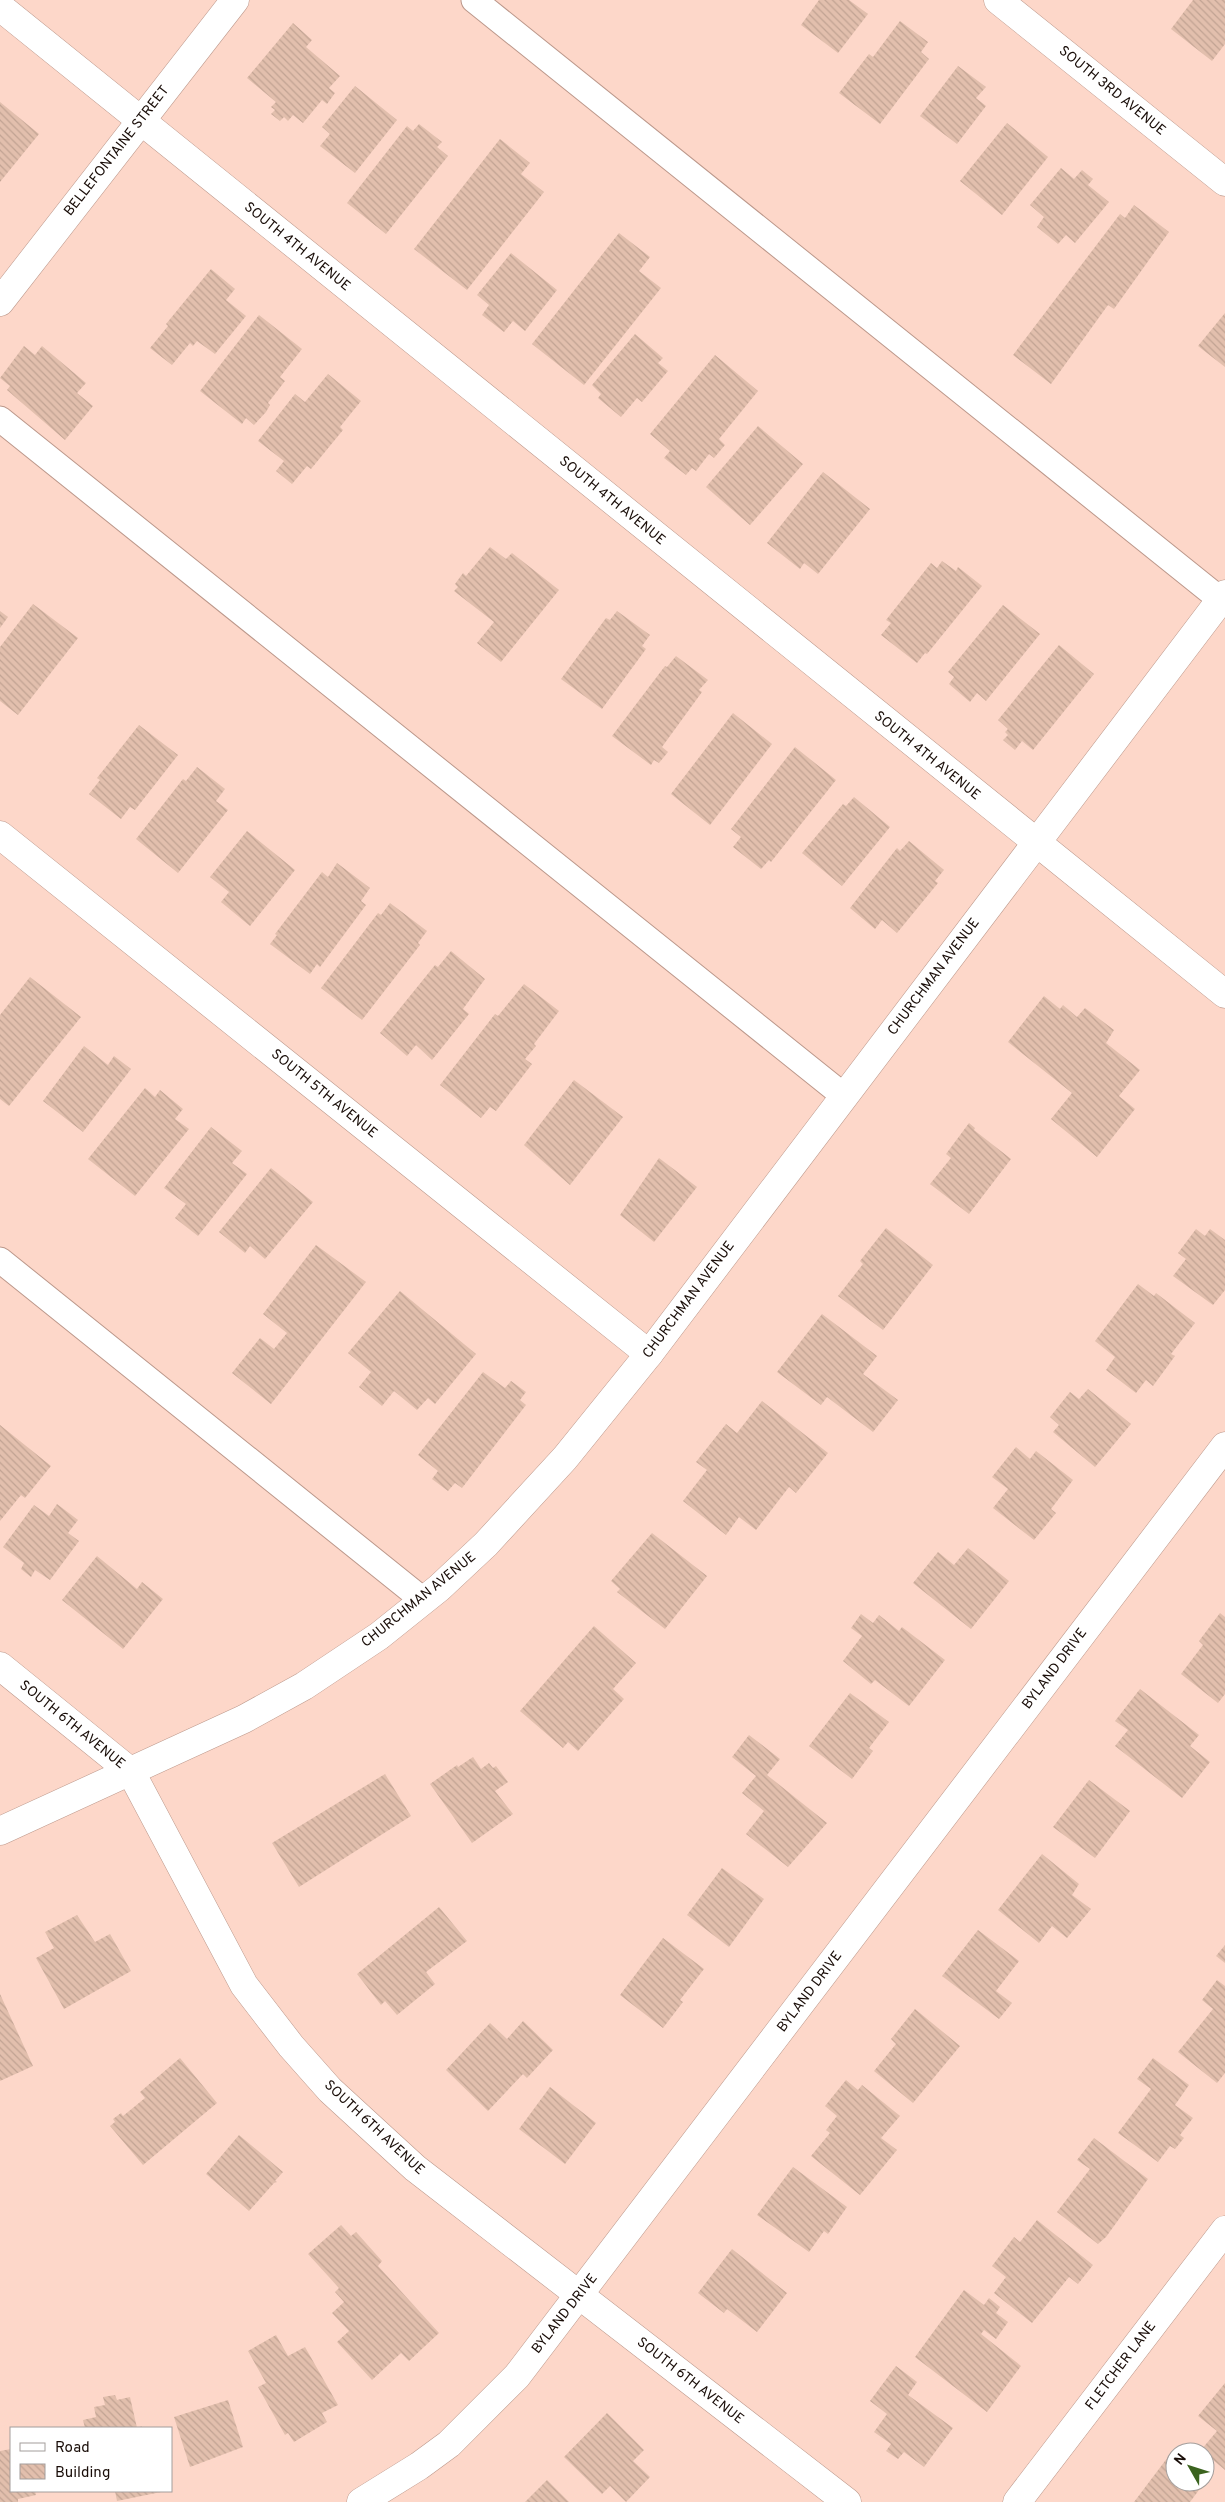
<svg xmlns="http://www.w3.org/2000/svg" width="1225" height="2502" viewBox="0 0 1225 2502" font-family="Overpass,sans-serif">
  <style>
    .building { fill: url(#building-back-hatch) }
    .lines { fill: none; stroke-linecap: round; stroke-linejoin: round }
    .lane-casing { stroke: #bc988b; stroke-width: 27 }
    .street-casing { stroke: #bc988b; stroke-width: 29 }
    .secondary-casing { stroke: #bc988b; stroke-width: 29 }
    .lane { stroke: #fff; stroke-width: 25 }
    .street { stroke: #fff; stroke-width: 28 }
    .secondary { stroke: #fff; stroke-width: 28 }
    .labels { text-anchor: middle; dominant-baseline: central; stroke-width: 4; stroke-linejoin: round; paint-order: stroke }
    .street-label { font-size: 14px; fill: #190d08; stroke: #fff }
  </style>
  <defs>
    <pattern id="building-back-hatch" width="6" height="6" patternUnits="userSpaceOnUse" patternTransform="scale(1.25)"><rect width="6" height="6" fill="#e2bfad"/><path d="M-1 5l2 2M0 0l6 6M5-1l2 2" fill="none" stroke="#c1a393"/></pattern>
  </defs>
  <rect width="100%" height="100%" fill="#fdd7c9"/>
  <g class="building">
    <polygon points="819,0 849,0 868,14 838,53 801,25"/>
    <polygon points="1193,0 1225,0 1225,44 1212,61 1171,29"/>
    <polygon points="900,21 928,42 921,52 929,59 880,124 839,93 869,54 873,57"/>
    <polygon points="293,23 312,40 306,47 340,76 329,88 335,93 327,104 322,100 303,123 293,115 288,121 284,117 280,121 271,114 275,110 271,107 276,102 247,78"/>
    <polygon points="958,66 986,87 976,98 986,106 957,144 920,116"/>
    <polygon points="355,86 397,120 355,173 320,146 330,134 322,127"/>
    <polygon points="0,102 39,134 0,182"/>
    <polygon points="1007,123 1048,157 1002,215 960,181"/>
    <polygon points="419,124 442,142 437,147 448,156 386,234 347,203 407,126 413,131"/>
    <polygon points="500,139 530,163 521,174 544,192 467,290 414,249"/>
    <polygon points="1061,168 1074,179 1082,170 1093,179 1088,185 1109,202 1075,243 1066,235 1058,244 1037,227 1044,217 1030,205"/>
    <polygon points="1134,205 1169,232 1114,309 1108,305 1051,384 1013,355 1120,214 1125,218"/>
    <polygon points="619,233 650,257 639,271 661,288 584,385 532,344"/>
    <polygon points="511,253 557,290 525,331 513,321 504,332 482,315 489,305 477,295"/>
    <polygon points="211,269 235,289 226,300 246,316 215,354 197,341 193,346 190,343 172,365 150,348 168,326 166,324"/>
    <polygon points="1225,313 1225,367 1198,346"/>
    <polygon points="259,315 302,349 280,377 285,381 268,403 270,405 266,412 254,425 246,418 242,424 200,391"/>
    <polygon points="635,334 663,358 658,363 668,371 642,402 637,398 621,417 598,398 601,394 592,385"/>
    <polygon points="24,346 35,355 42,346 86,383 77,393 93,406 65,440 7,390 10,386 0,378"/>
    <polygon points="715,355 758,391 719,439 725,445 714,458 709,454 696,471 692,468 686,475 664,458 670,451 650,434"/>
    <polygon points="328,374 361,401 340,427 343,430 311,469 307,466 292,484 276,471 284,461 258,441 295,394 305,402"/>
    <polygon points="758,426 803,464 750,525 706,487"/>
    <polygon points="823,472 870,509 818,574 804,563 800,569 767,543"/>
    <polygon points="490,547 506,559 512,553 559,590 501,662 477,643 494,622 454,591 458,587 455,584 463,573 466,576"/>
    <polygon points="942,561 956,571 958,567 982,586 927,654 925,653 917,663 881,635 891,623 886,620 931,563 937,568"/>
    <polygon points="33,604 78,638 18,715 0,701 0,647"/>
    <polygon points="1003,605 1040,634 986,701 977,693 970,702 949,684 954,677 948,672"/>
    <polygon points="0,611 8,617 0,628"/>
    <polygon points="617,611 650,635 642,646 646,649 602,709 561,679 606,618 610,620"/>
    <polygon points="1059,645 1094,674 1033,750 1022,741 1015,750 1003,740 1008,735 1005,732 1008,729 998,720"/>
    <polygon points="676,656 708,680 699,690 702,692 662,747 668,752 659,763 654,760 651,765 612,736 665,666 667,667"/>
    <polygon points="733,713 772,744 710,825 671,794"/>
    <polygon points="139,725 178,755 135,810 130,807 121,819 89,794 100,780 97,778"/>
    <polygon points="795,747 836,780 771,862 769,860 761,869 733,847 741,837 731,829"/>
    <polygon points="197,767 225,789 216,801 228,810 178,873 136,839 183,779 186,781"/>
    <polygon points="854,797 890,827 842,886 802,853 843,804 846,806"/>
    <polygon points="247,831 295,870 250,926 221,902 229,892 210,877"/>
    <polygon points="909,841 944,870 935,881 938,883 897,933 882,920 875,929 850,908 897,848 900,851"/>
    <polygon points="337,863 370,888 361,901 366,905 320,967 317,964 310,974 270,944 277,935 275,934 322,872 328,877"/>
    <polygon points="390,903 427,931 418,943 420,945 362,1020 321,988 378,913 381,915"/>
    <polygon points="451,951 485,979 463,1009 469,1014 432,1060 416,1045 407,1056 380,1033 435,965 438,967"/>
    <polygon points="30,977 81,1017 9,1106 0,1099 0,1015"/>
    <polygon points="524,984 559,1011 534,1044 536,1046 525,1059 532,1064 496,1111 490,1107 481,1118 440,1085 495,1014 498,1016"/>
    <polygon points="1044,996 1060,1009 1063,1005 1077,1017 1085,1008 1114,1030 1106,1043 1140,1070 1119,1096 1135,1109 1097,1157 1051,1119 1072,1093 1008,1042"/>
    <polygon points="84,1046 108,1065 114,1056 131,1069 83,1132 43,1101"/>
    <polygon points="574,1080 623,1117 570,1185 524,1145"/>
    <polygon points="145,1088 155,1097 160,1090 183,1109 175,1119 189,1129 135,1196 88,1159"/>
    <polygon points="969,1123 975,1128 974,1130 1011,1159 969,1214 930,1184 951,1158 946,1154"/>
    <polygon points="211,1127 242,1151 232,1163 247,1174 198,1236 175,1218 186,1204 164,1188"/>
    <polygon points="659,1158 697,1187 654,1242 620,1215"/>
    <polygon points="271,1168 313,1202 265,1259 250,1246 245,1253 219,1232"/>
    <polygon points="886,1228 933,1265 883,1330 838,1296 863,1264 860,1261"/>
    <polygon points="1196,1229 1205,1236 1210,1229 1225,1240 1225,1290 1213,1305 1173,1276 1186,1259 1178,1253"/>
    <polygon points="316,1245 366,1282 271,1404 232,1373 260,1338 274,1349 287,1333 263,1314"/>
    <polygon points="1138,1284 1154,1296 1156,1293 1195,1323 1171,1354 1175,1356 1153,1386 1146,1380 1136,1393 1106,1370 1115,1357 1095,1341"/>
    <polygon points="400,1291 476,1354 435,1404 428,1398 417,1410 394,1391 382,1406 359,1387 371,1372 348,1353"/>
    <polygon points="822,1314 877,1356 863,1374 898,1400 873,1432 827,1397 821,1405 777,1372"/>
    <polygon points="483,1372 505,1388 511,1381 526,1392 520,1400 526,1405 462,1488 455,1483 448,1491 432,1479 438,1471 418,1455"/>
    <polygon points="1088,1389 1131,1424 1095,1467 1053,1432 1059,1425 1050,1417 1070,1392 1079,1399"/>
    <polygon points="762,1401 828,1453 796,1493 789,1487 756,1530 739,1517 726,1535 683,1501 707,1470 696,1462 726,1424 737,1433"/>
    <polygon points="0,1425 51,1466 25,1498 21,1495 0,1521"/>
    <polygon points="1016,1447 1030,1459 1036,1451 1073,1480 1051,1509 1056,1513 1034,1540 993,1508 1008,1489 992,1477"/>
    <polygon points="57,1504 78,1520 68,1533 79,1541 50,1580 35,1570 31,1577 21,1569 24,1563 3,1547 34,1505 49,1516"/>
    <polygon points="652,1533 707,1576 665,1629 617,1592 620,1589 611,1581"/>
    <polygon points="968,1548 1009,1581 971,1629 913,1583 938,1552 954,1565"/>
    <polygon points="97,1556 137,1589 142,1582 163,1599 123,1649 62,1600"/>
    <polygon points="1220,1613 1225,1617 1225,1694 1218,1703 1181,1674 1203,1645 1199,1641"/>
    <polygon points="861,1614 873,1623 879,1615 899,1631 902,1627 945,1660 909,1706 875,1680 871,1684 843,1661 862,1636 851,1628"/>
    <polygon points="594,1626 636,1663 613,1689 624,1699 578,1751 568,1742 563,1748 520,1711"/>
    <polygon points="1140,1689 1199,1735 1190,1746 1210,1762 1182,1798 1115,1746 1128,1730 1115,1721"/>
    <polygon points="850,1693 889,1722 869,1748 873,1751 852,1779 809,1746"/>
    <polygon points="749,1735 780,1759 767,1775 827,1823 788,1867 746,1834 764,1811 742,1793 756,1776 732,1757"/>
    <polygon points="473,1757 481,1769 489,1763 493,1768 496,1766 508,1782 495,1791 513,1814 472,1843 430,1784 457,1765 458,1767"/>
    <polygon points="385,1774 411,1816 299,1887 272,1843"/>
    <polygon points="1089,1780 1130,1811 1095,1858 1053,1827"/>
    <polygon points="1042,1854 1079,1884 1072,1895 1091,1909 1067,1938 1052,1926 1039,1943 998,1910"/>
    <polygon points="722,1868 764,1899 729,1947 687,1915"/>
    <polygon points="439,1907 467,1941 426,1972 435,1984 397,2015 385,2001 381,2005 357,1974"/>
    <polygon points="77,1915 95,1942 110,1934 131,1971 64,2009 36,1958 54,1948 45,1932"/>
    <polygon points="978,1930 1019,1961 996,1991 1012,2003 999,2019 942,1976"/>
    <polygon points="663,1938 704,1969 680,2000 683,2002 663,2028 620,1995"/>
    <polygon points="1225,1945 1225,1963 1216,1956"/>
    <polygon points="1217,1980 1225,1986 1225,2073 1217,2083 1178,2052 1213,2009 1202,2000"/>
    <polygon points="0,1994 33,2066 0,2081"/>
    <polygon points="915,2009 960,2046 913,2103 874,2071 896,2044 891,2039"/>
    <polygon points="523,2021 553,2050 527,2078 523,2074 488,2111 446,2070 490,2023 507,2039"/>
    <polygon points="180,2058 217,2103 143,2165 110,2126 115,2122 113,2119 121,2113 123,2116 145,2098 140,2092"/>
    <polygon points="1153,2058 1189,2085 1175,2105 1193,2118 1180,2135 1184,2138 1175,2149 1170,2146 1158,2162 1118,2133 1151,2089 1137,2079"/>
    <polygon points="846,2080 858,2090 862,2085 900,2116 881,2138 897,2150 860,2195 811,2156 830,2133 826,2130 837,2116 825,2106"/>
    <polygon points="550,2087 596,2123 565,2164 519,2129"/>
    <polygon points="239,2135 283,2172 275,2181 277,2182 274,2183 249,2211 206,2174"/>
    <polygon points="1094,2138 1148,2179 1106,2237 1098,2244 1057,2212 1090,2169 1077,2160"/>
    <polygon points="793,2167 847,2207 828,2234 824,2231 809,2252 757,2215"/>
    <polygon points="1037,2220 1093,2265 1078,2284 1069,2277 1032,2323 994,2293 1006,2277 992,2266 1014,2237 1020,2242"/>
    <polygon points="341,2225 351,2236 356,2232 382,2261 378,2266 439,2333 409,2361 401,2353 372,2380 337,2342 349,2331 332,2313 344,2302 335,2292 339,2288 308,2254"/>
    <polygon points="732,2249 787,2293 757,2332 727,2309 724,2313 698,2293"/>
    <polygon points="964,2290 984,2305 989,2298 1000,2307 996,2313 1008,2322 996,2339 984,2330 981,2334 1021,2366 987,2412 915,2357"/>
    <polygon points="276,2335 288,2356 305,2347 338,2405 322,2413 327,2422 294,2442 288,2433 285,2435 258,2387 266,2383 248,2351"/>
    <polygon points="896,2366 917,2382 908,2395 953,2428 924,2467 904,2452 898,2459 886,2451 891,2444 874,2432 887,2414 870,2401"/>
    <polygon points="1225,2383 1225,2470 1201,2450 1217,2431 1198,2416"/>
    <polygon points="115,2395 117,2400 130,2397 137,2428 142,2426 142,2428 85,2428 83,2420 96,2417 94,2407 105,2405 103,2397"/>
    <polygon points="228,2400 243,2447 190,2467 174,2417"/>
    <polygon points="607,2413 644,2450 633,2461 650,2477 626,2502 610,2486 602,2494 564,2457"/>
    <polygon points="11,2449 11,2491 35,2491 36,2495 18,2499 18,2502 0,2502 0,2451"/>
    <polygon points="1171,2453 1175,2456 1175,2482 1205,2482 1190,2502 1134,2502"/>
    <polygon points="547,2480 569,2502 525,2502"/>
    <polygon points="115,2491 161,2491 161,2492 117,2501"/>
  </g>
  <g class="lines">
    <defs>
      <g id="lane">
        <polyline points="474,0 1221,600"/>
        <polyline points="0,419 844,1096"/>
        <polyline points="0,1260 423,1600"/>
      </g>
      <g id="street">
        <polyline points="0,7 1225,994"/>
        <polyline points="0,302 235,0"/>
        <polyline points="0,1666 131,1772 244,1985 291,2046 330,2090 415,2168 847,2502"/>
        <polyline points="361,2502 419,2466 449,2444 517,2376 1225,1446"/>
        <polyline points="1017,2502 1225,2230"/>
      </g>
      <g id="secondary">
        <polyline points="998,0 1225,182"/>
        <polyline points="0,835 649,1354"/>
        <polyline points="0,1831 244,1719 304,1686 379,1636 439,1588 486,1544 565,1458 649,1354 1225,594"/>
      </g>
    </defs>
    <use href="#lane" class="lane-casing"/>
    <use href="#street" class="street-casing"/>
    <use href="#secondary" class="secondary-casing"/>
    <use href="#lane" class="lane"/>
    <use href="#street" class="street"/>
    <use href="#secondary" class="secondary"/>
  </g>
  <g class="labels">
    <g class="street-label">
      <text transform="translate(1112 91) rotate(39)">SOUTH 3RD AVENUE</text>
      <text transform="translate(117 151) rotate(-52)">BELLEFONTAINE STREET</text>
      <text transform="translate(297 247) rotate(39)">SOUTH 4TH AVENUE</text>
      <text transform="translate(612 501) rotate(39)">SOUTH 4TH AVENUE</text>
      <text transform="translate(927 756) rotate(39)">SOUTH 4TH AVENUE</text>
      <text transform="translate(934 977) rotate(-53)">CHURCHMAN AVENUE</text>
      <text transform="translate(324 1094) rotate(39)">SOUTH 5TH AVENUE</text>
      <text transform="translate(689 1300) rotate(-53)">CHURCHMAN AVENUE</text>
      <text transform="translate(419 1600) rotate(-39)">CHURCHMAN AVENUE</text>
      <text transform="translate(1055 1669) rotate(-53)">BYLAND DRIVE</text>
      <text transform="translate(72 1725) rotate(39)">SOUTH 6TH AVENUE</text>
      <text transform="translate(810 1992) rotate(-53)">BYLAND DRIVE</text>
      <text transform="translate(374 2128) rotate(43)">SOUTH 6TH AVENUE</text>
      <text transform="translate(565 2314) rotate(-52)">BYLAND DRIVE</text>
      <text transform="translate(1121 2366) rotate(-53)">FLETCHER LANE</text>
      <text transform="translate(690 2381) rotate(38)">SOUTH 6TH AVENUE</text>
    </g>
  </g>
  <rect x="10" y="2427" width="162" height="65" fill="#ffffff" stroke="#a39e9c"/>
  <rect x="20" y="2443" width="25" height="8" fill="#ffffff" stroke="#a39e9c"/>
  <text x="55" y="2452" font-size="15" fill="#190d08">Road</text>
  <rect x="20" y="2464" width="25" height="15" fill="url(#building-back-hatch)" stroke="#a39e9c"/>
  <text x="55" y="2477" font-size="15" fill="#190d08">Building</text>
  <g transform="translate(1190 2467) rotate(309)"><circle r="24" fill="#ffffff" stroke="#a39e9c"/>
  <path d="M0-4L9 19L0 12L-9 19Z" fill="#3b631f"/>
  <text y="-8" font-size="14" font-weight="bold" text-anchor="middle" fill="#190d08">N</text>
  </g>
</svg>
